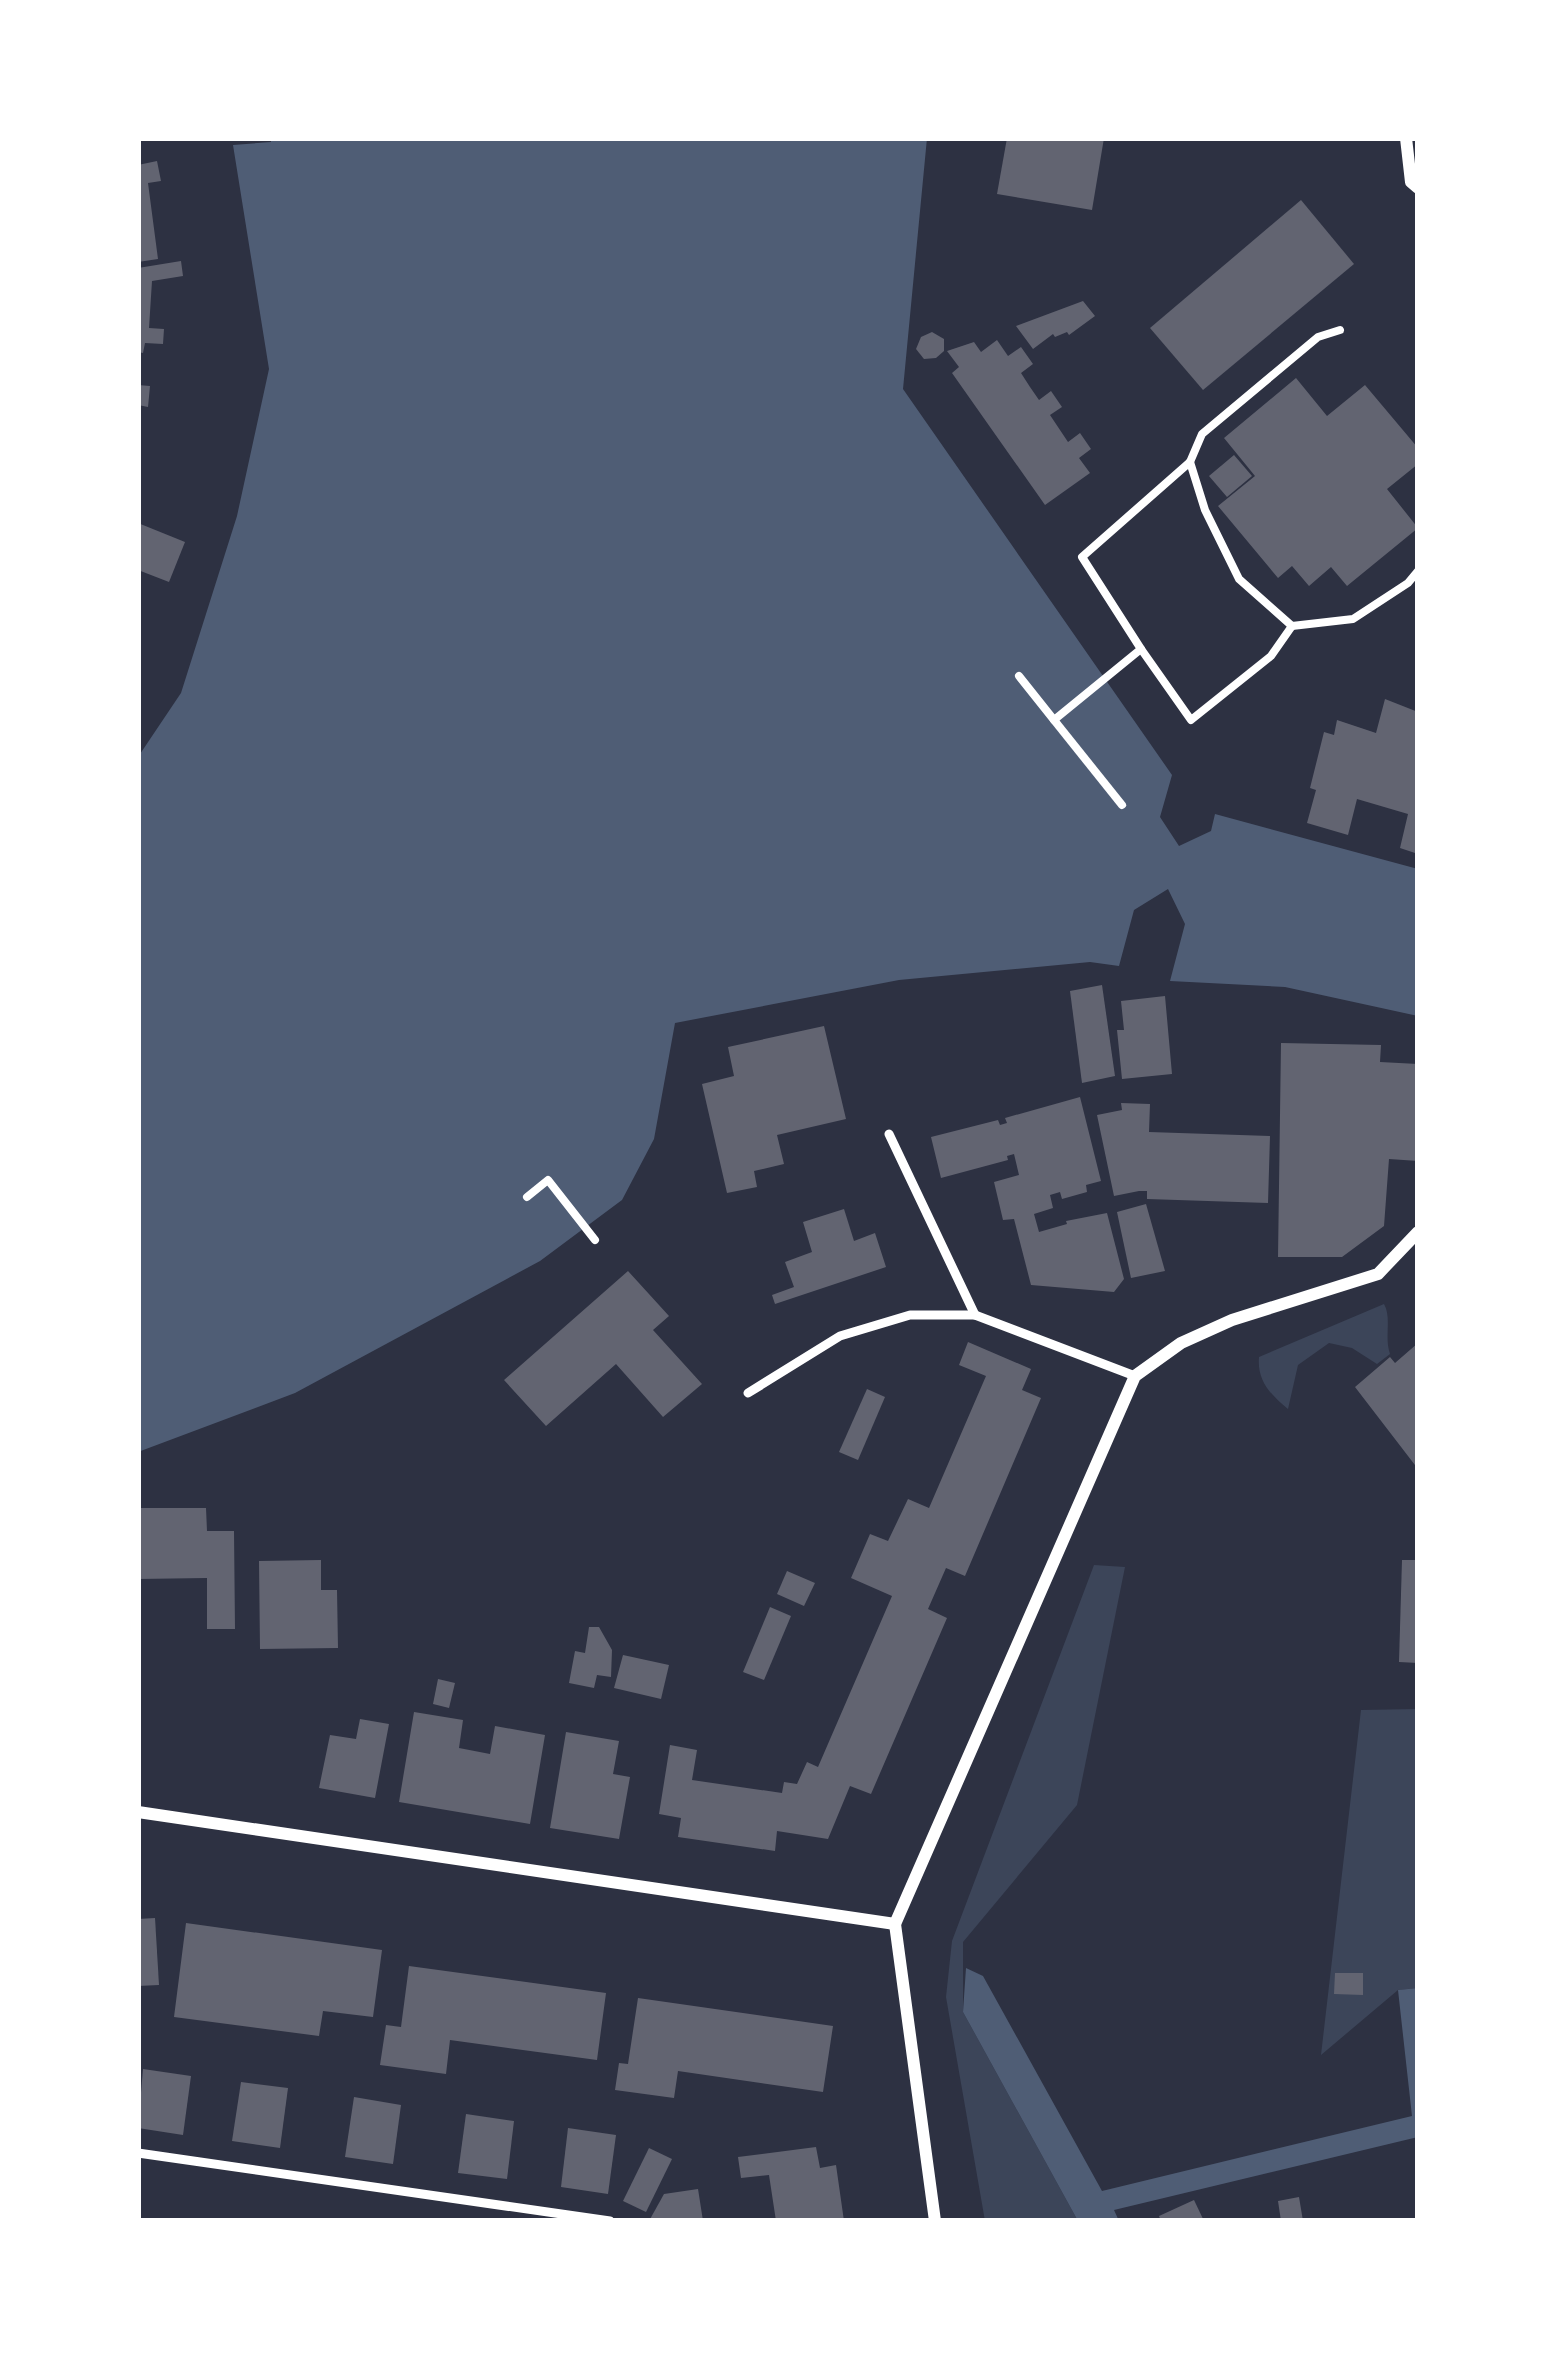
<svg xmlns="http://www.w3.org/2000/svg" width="1556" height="2359" viewBox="0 0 1556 2359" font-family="'Titillium Web',sans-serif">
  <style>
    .green { fill: #3c4559 }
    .water { fill: #4f5d75 }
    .building { fill: #626471 }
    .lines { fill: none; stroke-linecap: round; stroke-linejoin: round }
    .path { stroke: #fff; stroke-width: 8 }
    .service { stroke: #fff; stroke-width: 9 }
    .minor { stroke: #fff; stroke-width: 12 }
  </style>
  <rect width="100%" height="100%" fill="#2d3142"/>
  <g class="green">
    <path d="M1384 1304C1392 1318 1384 1337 1390 1354L1377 1364 1352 1348 1329 1343 1298 1365 1288 1409C1270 1394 1257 1381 1259 1357Z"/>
    <polygon points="1094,1565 1125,1567 1077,1805 963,1942 963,2012 1078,2221 985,2221 946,1997 952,1941"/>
    <polygon points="1418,1709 1418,1988 1398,1990 1321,2055 1361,1710"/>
  </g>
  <g class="water">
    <polygon points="271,138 927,138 903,389 1172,775 1160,817 1179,846 1211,831 1215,814 1418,869 1418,1016 1285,987 1170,981 1185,924 1168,889 1134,910 1119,966 1090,962 899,980 675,1023 654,1139 622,1200 540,1261 295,1393 138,1452 138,757 181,693 237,516 269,369 233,145 271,142"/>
    <polygon points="966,1968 983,1976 1102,2191 1412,2116 1398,1990 1418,1988 1418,2137 1114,2210 1119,2221 1078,2221 963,2012"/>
  </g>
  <g class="building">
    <polygon points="1007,138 1104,138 1092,210 997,194"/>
    <polygon points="157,161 161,181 148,183 158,259 138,262 138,165"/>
    <polygon points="1301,200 1354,264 1203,390 1150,328"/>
    <polygon points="181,261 183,276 152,281 149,328 164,329 163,344 145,343 143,353 138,352 138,268"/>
    <polygon points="1083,301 1095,316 1069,335 1067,332 1055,337 1053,334 1033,349 1016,326"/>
    <polygon points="932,332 944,339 944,351 936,358 924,359 916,349 921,337"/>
    <polygon points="997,340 1008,356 1021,347 1033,364 1021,373 1030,387 1039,400 1051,391 1062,407 1050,415 1068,442 1080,433 1091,449 1079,458 1090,473 1045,505 952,373 959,367 947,351 974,342 981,352"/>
    <polygon points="1296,378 1327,416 1365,385 1418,448 1418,464 1387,489 1418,528 1347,586 1331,567 1309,586 1292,566 1278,578 1218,506 1255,476 1224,438"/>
    <polygon points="138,385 150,386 148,407 138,405"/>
    <polygon points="1234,455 1252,476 1227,497 1209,476"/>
    <polygon points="138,523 185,542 169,582 138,570"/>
    <polygon points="1385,699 1418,712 1418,854 1400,848 1408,814 1357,799 1348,835 1307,823 1316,790 1310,788 1324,732 1334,735 1337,720 1376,733"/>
    <polygon points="1102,985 1115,1076 1082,1083 1070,991"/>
    <polygon points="1165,996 1172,1074 1122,1079 1117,1030 1124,1030 1121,1001"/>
    <polygon points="824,1026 846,1119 777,1135 784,1164 754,1171 757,1187 727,1193 702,1084 734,1076 728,1047"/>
    <polygon points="1281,1043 1381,1045 1380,1062 1418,1064 1418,1161 1389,1159 1384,1226 1342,1257 1278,1257"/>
    <polygon points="1080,1097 1101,1181 1086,1185 1087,1192 1062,1199 1060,1192 1050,1195 1053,1208 1034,1214 1039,1232 1067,1224 1066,1221 1107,1213 1124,1279 1114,1292 1031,1285 1014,1219 1003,1220 994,1182 1019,1175 1014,1154 1007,1156 1008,1160 941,1178 931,1137 998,1120 1000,1125 1007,1123 1005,1118"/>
    <polygon points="1121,1103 1150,1104 1149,1132 1270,1136 1268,1203 1147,1199 1147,1191 1139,1191 1114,1196 1097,1115 1122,1110"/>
    <polygon points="1146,1204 1165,1271 1131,1278 1117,1212"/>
    <polygon points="844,1209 854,1241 875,1233 886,1267 775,1304 772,1295 794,1287 785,1262 812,1252 803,1222"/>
    <polygon points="628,1271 669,1316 653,1330 702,1384 663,1417 616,1364 546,1426 504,1380"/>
    <polygon points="968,1342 1031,1369 1022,1390 1041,1398 965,1576 946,1568 928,1609 947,1618 871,1794 850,1786 828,1839 777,1831 775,1851 678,1837 681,1818 659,1814 670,1745 697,1750 692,1780 782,1793 784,1782 797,1784 807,1762 818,1767 892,1596 851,1578 870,1534 888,1541 908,1499 929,1508 986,1376 959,1365"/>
    <polygon points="1418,1343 1418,1469 1355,1387 1390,1357 1395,1363"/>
    <polygon points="867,1389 885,1397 858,1460 839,1452"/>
    <polygon points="138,1508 206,1508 207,1531 234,1531 235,1629 207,1629 207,1578 138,1579"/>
    <polygon points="321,1560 321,1590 337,1590 338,1648 260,1649 259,1561"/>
    <polygon points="1402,1560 1418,1560 1418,1663 1399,1662"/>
    <polygon points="787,1571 815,1583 804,1606 777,1594"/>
    <polygon points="770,1607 791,1616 764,1680 743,1672"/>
    <polygon points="589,1627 599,1627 612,1650 611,1677 597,1675 594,1688 569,1683 575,1651 585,1653"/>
    <polygon points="623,1655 669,1665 661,1699 614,1688"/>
    <polygon points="438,1679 455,1683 449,1708 433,1704"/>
    <polygon points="414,1712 463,1720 459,1748 490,1754 495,1726 545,1735 530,1824 399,1802"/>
    <polygon points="360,1719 389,1724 375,1798 319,1788 330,1735 356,1739"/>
    <polygon points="566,1732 619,1741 613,1774 630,1777 619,1839 550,1828"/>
    <polygon points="155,1918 159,1985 138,1986 138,1919"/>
    <polygon points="186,1923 382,1950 373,2017 323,2011 319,2036 174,2017"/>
    <polygon points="409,1966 606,1993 597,2060 450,2040 446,2074 380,2065 386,2025 401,2027"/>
    <polygon points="1335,1973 1363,1973 1363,1995 1334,1994"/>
    <polygon points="638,1998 833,2026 823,2092 678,2071 674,2098 615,2090 619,2063 628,2064"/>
    <polygon points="143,2069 191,2076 183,2135 138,2128"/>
    <polygon points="241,2082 288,2088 280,2148 232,2141"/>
    <polygon points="354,2097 401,2105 393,2164 345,2157"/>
    <polygon points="466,2114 514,2121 507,2179 458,2173"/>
    <polygon points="568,2128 616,2135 608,2194 561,2187"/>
    <polygon points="816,2147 820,2168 836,2165 844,2221 776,2221 769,2175 741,2178 738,2157"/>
    <polygon points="649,2148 672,2159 646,2212 623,2201"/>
    <polygon points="698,2189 703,2221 649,2221 664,2194"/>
    <polygon points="1299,2197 1303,2221 1281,2221 1278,2201"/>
    <polygon points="1194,2200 1204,2221 1161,2221 1159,2216"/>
  </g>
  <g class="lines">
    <g class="path">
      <polyline points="1292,626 1353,619 1408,583 1418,571"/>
      <polyline points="1141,649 1082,557 1190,462 1202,434 1318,337 1340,330"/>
      <polyline points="1019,676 1054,720 1141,649 1191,720 1271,656 1292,626 1239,579 1205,510 1190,462"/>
      <polyline points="1054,720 1122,805"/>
      <polyline points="527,1197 548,1180 595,1240"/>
    </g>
    <g class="service">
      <polyline points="889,1134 975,1315"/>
      <polyline points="748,1393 840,1336 910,1315 975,1315 1135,1376"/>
      <polyline points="138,2153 610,2221"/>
    </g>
    <g class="minor">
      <polyline points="1406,138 1411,182 1418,188"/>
      <polyline points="138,1812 895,1924"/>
      <polyline points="895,1924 1135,1376 1181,1343 1232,1320 1378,1274 1418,1232"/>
      <polyline points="895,1924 935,2221"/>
    </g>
  </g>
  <rect width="1556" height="2359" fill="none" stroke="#ffffff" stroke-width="282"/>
</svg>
